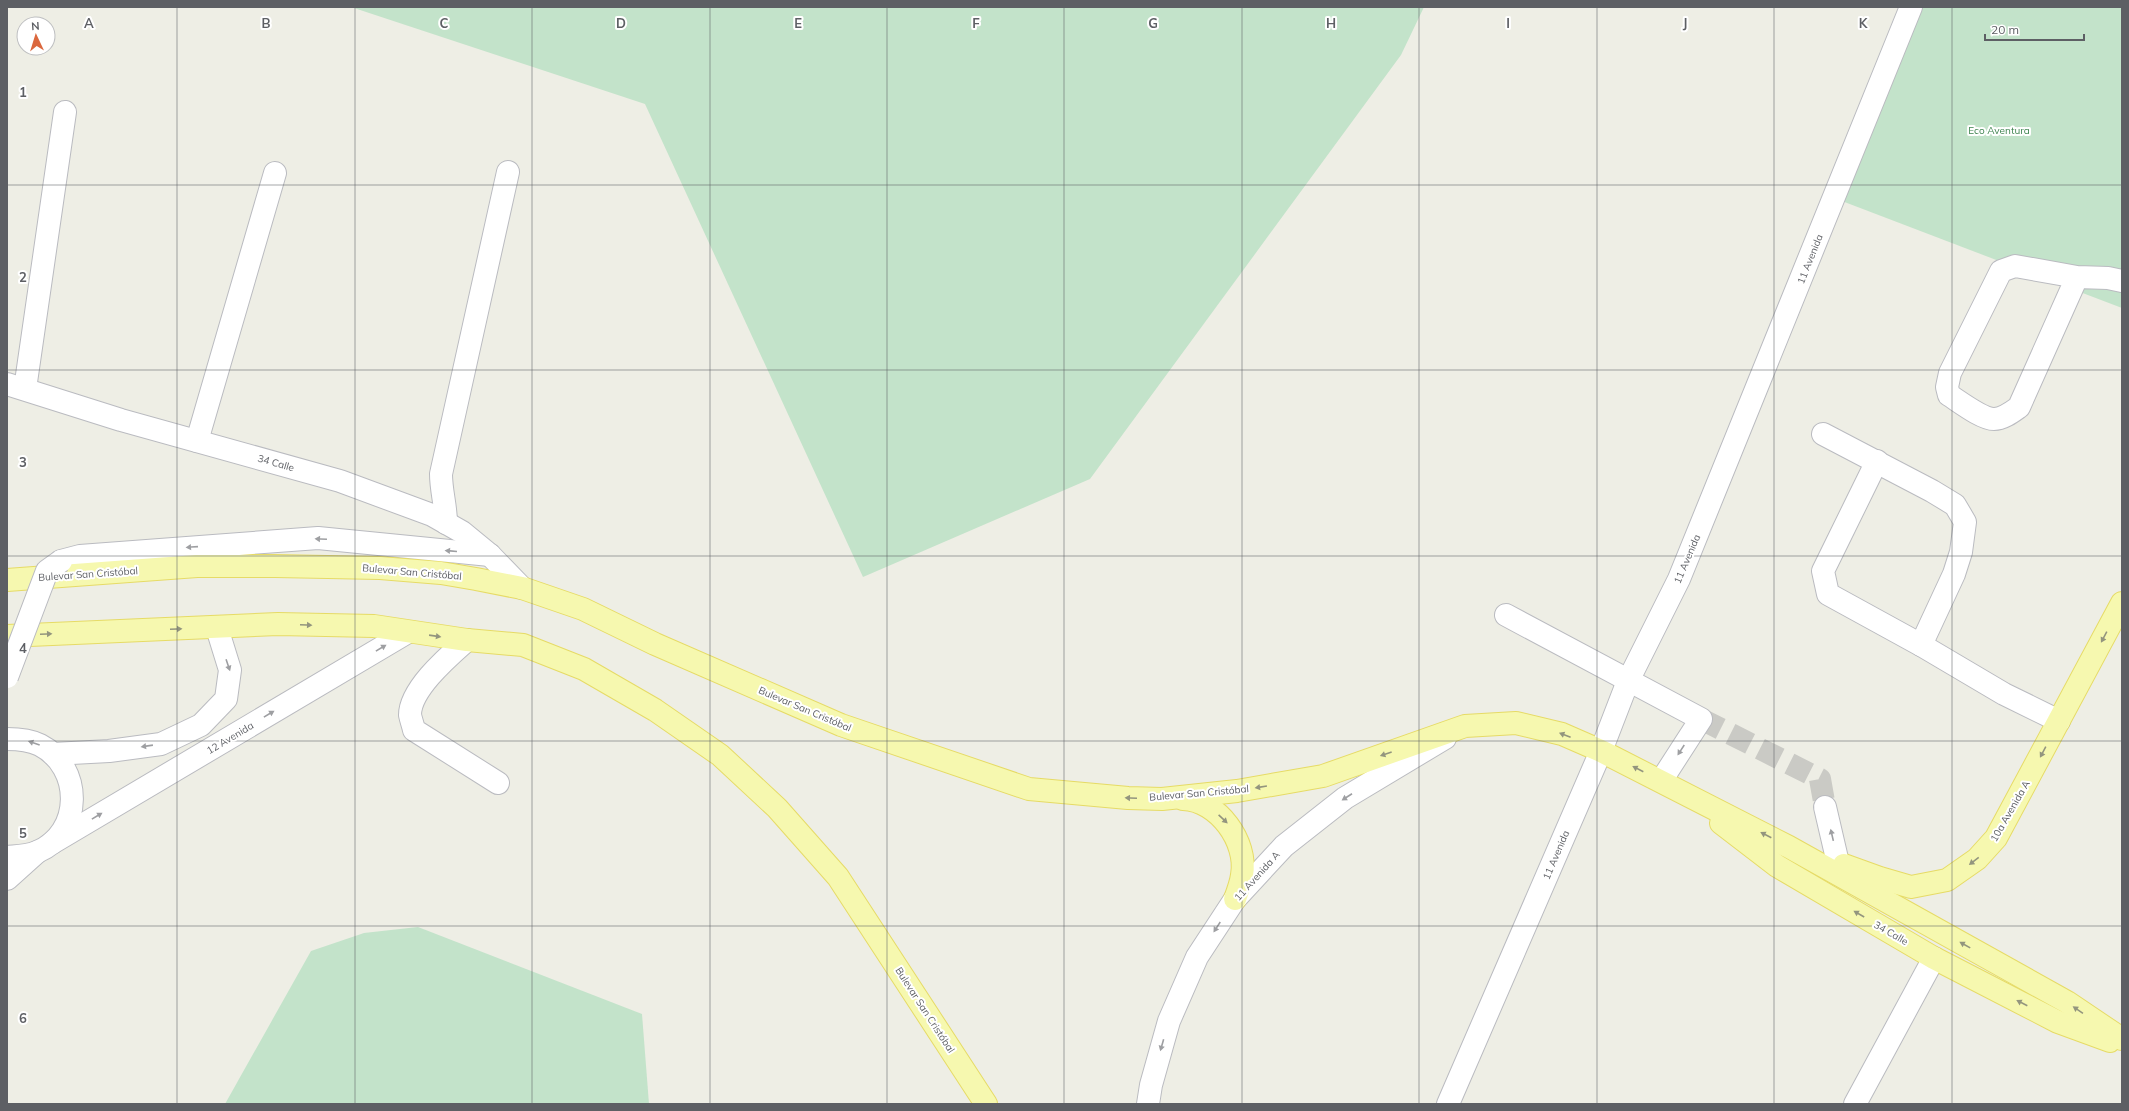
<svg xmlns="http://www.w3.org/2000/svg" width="2129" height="1111" viewBox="0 0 2129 1111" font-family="Mulish,sans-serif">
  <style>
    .green { fill: #c3e3ca }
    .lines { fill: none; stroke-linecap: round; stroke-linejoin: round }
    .minor-tunnel { stroke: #cacac5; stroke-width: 22; stroke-dasharray: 22 11; stroke-linecap: butt }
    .minor-casing { stroke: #babbc0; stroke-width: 24 }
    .major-casing { stroke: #e6db66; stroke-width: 24 }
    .minor { stroke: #fff; stroke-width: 22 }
    .major { stroke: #f6f8af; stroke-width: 22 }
    .minor-bridge-casing { stroke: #babbc0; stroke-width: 24; stroke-linecap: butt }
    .minor-bridge { stroke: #fff; stroke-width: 22 }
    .oneway { fill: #9e9fa2 }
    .oneway2 { fill: #93957e }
    .grid { fill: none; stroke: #5d5f64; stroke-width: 1; stroke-opacity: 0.55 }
    .labels { text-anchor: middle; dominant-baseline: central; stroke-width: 4; stroke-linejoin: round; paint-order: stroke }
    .park-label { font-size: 10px; fill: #3d834e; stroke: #fff }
    .street-label { font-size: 10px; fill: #5d5f64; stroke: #fff }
    .grid-label { font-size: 13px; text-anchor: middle; font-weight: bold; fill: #5d5f64; stroke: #fff; stroke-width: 4; stroke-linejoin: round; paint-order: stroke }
  </style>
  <rect width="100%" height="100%" fill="#eeeee5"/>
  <g class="green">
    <polygon points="351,7 1424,7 1401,55 1090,479 863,577 645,104"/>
    <polygon points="1917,7 2122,7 2122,308 1834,198"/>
    <polygon points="418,927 642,1014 649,1104 225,1104 311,951 364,933"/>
  </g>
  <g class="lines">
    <polyline class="minor-tunnel" points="1701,719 1820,779 1825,807"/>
    <defs>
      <g id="minor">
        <path d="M2077 277 2019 407C2012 412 2003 419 1994 419 1982 419 1960 402 1949 395L1947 387 1950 373 2001 271 2015 266 2077 277 2108 278 2122 281"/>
        <polyline points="7,384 121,420 340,481 432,515 462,532 490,555 522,588"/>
        <polyline points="25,389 65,112"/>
        <polyline points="1823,434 1932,491 1955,505 1965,522 1961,552 1954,574 1921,645 2004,694 2059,721"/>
        <polyline points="197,441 275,173"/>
        <polyline points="1877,461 1823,571 1828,594 1921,645"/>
        <path d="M446 523C446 506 441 491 441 474L508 172"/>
        <polyline points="61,561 80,556 318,538 490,555"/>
        <polyline points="1506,615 1701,719 1661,781"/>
        <path d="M467 640C449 656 410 689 410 715 411 720 413 725 414 730L498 783"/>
        <path d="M7 739C18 739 30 740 40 745 83 767 83 833 37 852 27 856 17 856 7 857"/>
        <polyline points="53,754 109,751 161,744 201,725 226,699 230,670 217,628"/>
        <polyline points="1825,807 1838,863"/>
        <polyline points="52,843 408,632"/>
        <polyline points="7,879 37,852"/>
        <polyline points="1148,1104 1151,1085 1169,1021 1197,957 1235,899 1284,846 1345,798 1445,738"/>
        <polyline points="1448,1104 1601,751 1628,681 1679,579 1911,7"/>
        <polyline points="1855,1104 1934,958"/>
      </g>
      <g id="major">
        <polyline points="7,580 197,566 275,566 380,568 441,573 476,579 522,588 583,609 655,644 841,725 1029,789 1128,798 1162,799 1237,791 1323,776 1465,726 1516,723 1562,734 1601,751 1789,847 2067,1002 2122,1039"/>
        <polyline points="7,636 278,624 374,626 467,640 523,645 584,669 655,710 720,755 777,808 838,877 986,1104"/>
        <path d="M1183 799C1218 800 1248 842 1242 875 1241 883 1238 891 1235 899"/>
        <polyline points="1721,823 1777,866 1934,958 2058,1022 2110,1041"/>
        <polyline points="1844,865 1880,878 1911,887 1947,880 1977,859 1996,838 2122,603"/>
      </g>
    </defs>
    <use href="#minor" class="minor-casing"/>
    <use href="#major" class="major-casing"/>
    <use href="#minor" class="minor"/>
    <use href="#major" class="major"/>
    <defs>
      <polyline id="minor-bridge" points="7,677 47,571 61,561"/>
    </defs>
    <use href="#minor-bridge" class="minor-bridge-casing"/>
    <use href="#minor-bridge" class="minor-bridge"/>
  </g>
  <defs><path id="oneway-solid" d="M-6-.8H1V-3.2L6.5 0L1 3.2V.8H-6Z"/></defs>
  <g class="oneway">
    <use href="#oneway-solid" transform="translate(321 539) rotate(-177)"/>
    <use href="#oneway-solid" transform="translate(192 547) rotate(176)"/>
    <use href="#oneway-solid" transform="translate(451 551) rotate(-175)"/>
    <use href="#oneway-solid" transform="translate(381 648) rotate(-31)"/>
    <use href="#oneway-solid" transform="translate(228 665) rotate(71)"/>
    <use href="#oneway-solid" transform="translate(269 714) rotate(-31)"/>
    <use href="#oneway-solid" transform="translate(34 743) rotate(-161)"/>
    <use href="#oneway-solid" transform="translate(147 746) rotate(172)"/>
    <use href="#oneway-solid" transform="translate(1681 750) rotate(123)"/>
    <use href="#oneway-solid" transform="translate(1347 797) rotate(147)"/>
    <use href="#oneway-solid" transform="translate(97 816) rotate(-31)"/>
    <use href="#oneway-solid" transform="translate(1832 835) rotate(-103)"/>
    <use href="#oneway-solid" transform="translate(1217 927) rotate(123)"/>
    <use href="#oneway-solid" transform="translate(1162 1045) rotate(106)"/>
  </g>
  <g class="oneway2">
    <use href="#oneway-solid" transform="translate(306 625) rotate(2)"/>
    <use href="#oneway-solid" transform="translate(176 629) rotate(-2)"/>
    <use href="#oneway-solid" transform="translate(46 634) rotate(-2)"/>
    <use href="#oneway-solid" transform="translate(435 636) rotate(8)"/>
    <use href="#oneway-solid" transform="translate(2104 637) rotate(118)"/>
    <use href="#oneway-solid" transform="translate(1565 735) rotate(-159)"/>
    <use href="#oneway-solid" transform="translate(2043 752) rotate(118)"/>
    <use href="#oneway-solid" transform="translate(1386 754) rotate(161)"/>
    <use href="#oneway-solid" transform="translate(1638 769) rotate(-153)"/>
    <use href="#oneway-solid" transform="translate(1261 787) rotate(171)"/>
    <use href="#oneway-solid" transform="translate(1131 798) rotate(-178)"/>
    <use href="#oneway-solid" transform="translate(1223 819) rotate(43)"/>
    <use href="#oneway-solid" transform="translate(1766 835) rotate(-153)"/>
    <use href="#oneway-solid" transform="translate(1974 861) rotate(142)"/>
    <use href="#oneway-solid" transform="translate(1859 914) rotate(-150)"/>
    <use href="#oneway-solid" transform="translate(1965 945) rotate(-151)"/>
    <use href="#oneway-solid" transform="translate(2022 1003) rotate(-153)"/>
    <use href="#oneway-solid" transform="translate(2078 1010) rotate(-146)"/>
  </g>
  <path class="grid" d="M177 7V1104M355 7V1104M532 7V1104M710 7V1104M887 7V1104M1064 7V1104M1242 7V1104M1419 7V1104M1597 7V1104M1774 7V1104M1952 7V1104M7 185H2122M7 370H2122M7 556H2122M7 741H2122M7 926H2122"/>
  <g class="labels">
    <g class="park-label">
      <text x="1999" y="130">Eco Aventura</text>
    </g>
    <g class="street-label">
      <text transform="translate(1810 259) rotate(-68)">11 Avenida</text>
      <text transform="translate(276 463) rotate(16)">34 Calle</text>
      <text transform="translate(1687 559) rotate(-67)">11 Avenida</text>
      <text transform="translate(412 572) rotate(5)">Bulevar San Cristóbal</text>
      <text transform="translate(88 574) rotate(-4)">Bulevar San Cristóbal</text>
      <text transform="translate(805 709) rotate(23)">Bulevar San Cristóbal</text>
      <text transform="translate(230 738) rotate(-31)">12 Avenida</text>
      <text transform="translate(1199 793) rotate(-5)">Bulevar San Cristóbal</text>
      <text transform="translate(2010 811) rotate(-60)">10a Avenida A</text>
      <text transform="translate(1556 855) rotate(-67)">11 Avenida</text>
      <text transform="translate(1257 876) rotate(-48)">11 Avenida A</text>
      <text transform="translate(1891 933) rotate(30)">34 Calle</text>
      <text transform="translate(925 1010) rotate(57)">Bulevar San Cristóbal</text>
    </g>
  </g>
  <g class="grid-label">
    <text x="89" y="28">A</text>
    <text x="266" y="28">B</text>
    <text x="444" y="28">C</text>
    <text x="621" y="28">D</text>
    <text x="798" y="28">E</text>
    <text x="976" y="28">F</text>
    <text x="1153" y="28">G</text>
    <text x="1331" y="28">H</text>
    <text x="1508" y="28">I</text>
    <text x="1685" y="28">J</text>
    <text x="1863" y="28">K</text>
    <text x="23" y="97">1</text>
    <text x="23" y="282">2</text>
    <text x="23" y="467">3</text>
    <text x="23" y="653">4</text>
    <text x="23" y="838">5</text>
    <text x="23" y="1023">6</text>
  </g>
  <rect width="2129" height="1111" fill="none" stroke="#5d5f64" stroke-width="16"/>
  <g transform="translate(36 36) rotate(356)"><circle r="19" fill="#ffffff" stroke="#bebfc1"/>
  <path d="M0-3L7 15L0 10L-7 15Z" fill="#db683e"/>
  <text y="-6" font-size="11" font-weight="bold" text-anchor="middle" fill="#5d5f64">N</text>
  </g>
  <path d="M1985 34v6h99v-6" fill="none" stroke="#5d5f64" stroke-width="2"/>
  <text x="1991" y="34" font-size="12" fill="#5d5f64" stroke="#ffffff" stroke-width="3" paint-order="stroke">20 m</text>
</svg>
